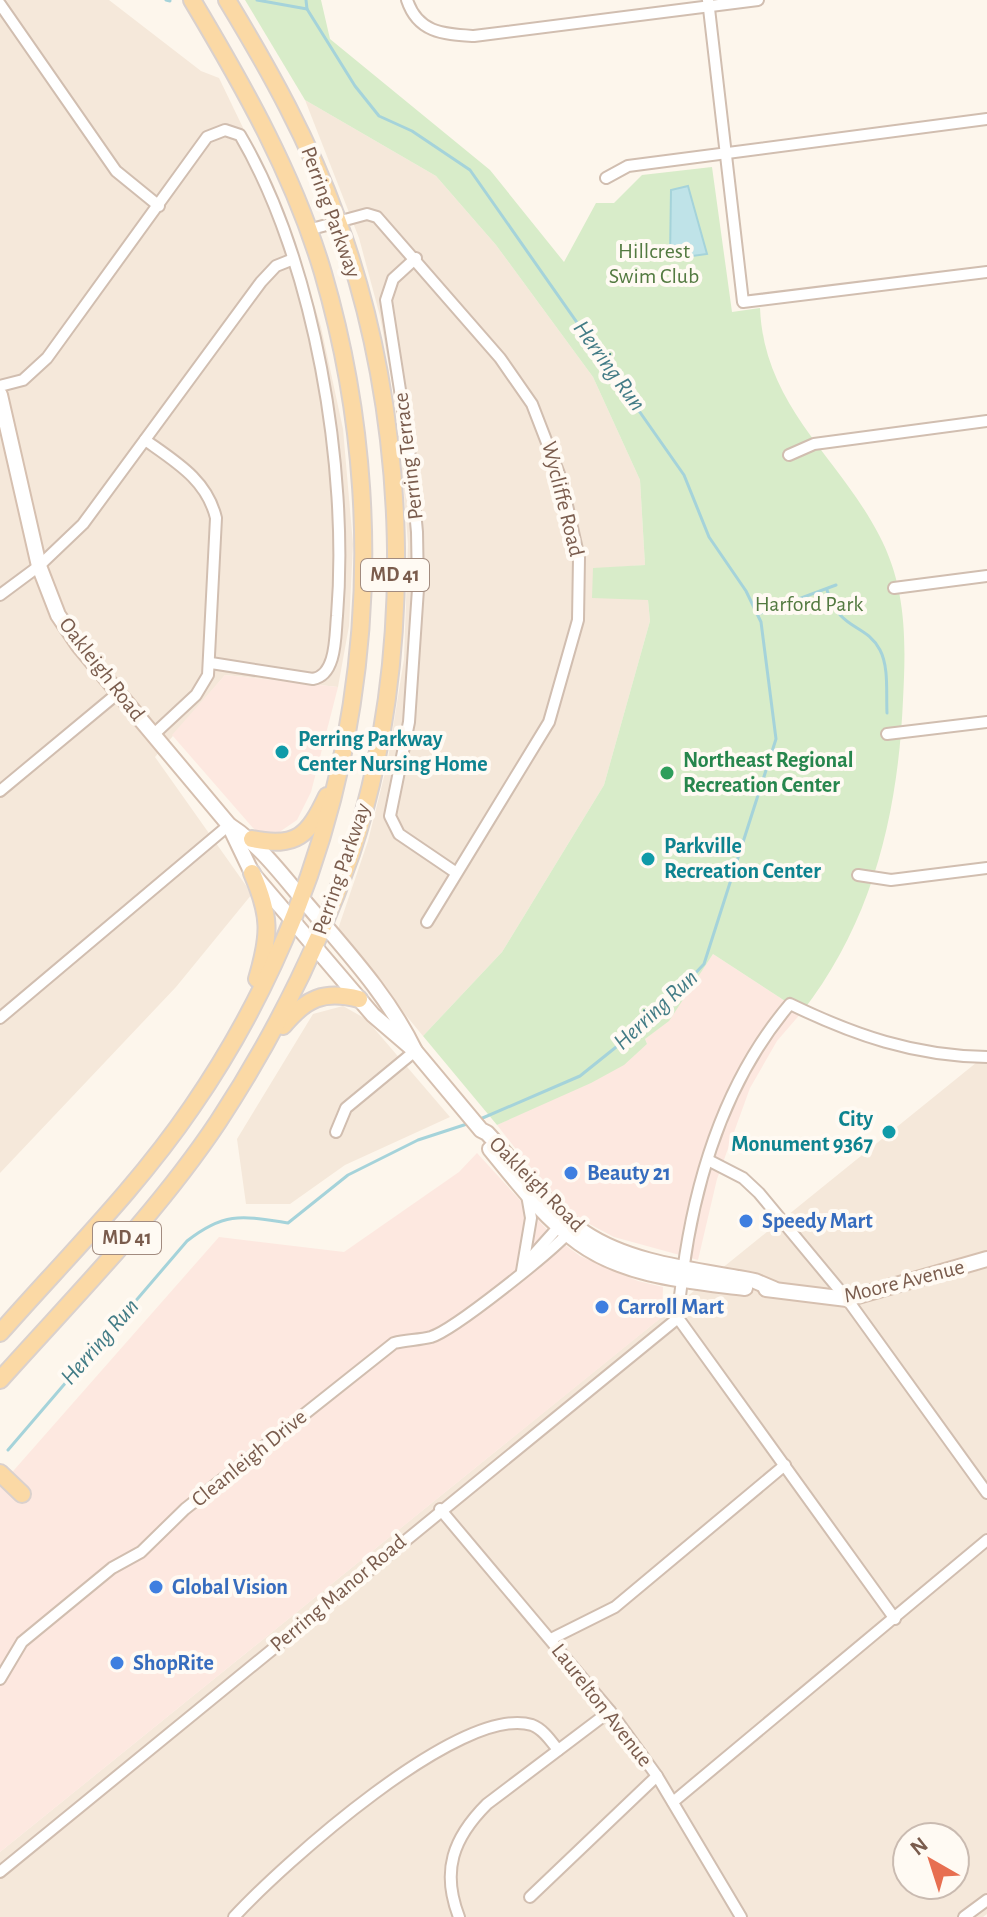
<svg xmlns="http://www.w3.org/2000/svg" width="987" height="1917" viewBox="0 0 987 1917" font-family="'Alegreya Sans',sans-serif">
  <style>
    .residential { fill: #f5e8da; fill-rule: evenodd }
    .commercial { fill: #fde8e0 }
    .green { fill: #d8ecc9 }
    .water { fill: #bfe3e8; stroke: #a5d3da; stroke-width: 2 }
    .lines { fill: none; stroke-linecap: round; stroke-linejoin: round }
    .stream { stroke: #a5d3da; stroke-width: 3 }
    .street-casing { stroke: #d1beb0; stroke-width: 14 }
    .secondary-casing { stroke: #d6c0b0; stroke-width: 18 }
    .primary-casing { stroke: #dad1cd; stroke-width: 20 }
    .street { stroke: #fff; stroke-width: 10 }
    .secondary { stroke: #fff; stroke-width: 14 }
    .primary { stroke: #fbd9a5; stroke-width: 16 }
    .culture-dot { fill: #0f9aa8; stroke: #fffaf3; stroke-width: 3 }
    .leisure-dot { fill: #2e9e5b; stroke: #fffaf3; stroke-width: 3 }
    .shop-dot { fill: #3f7fe0; stroke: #fffaf3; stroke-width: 3 }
    .labels { text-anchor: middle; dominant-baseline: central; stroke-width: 8; stroke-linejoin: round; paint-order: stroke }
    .shield { fill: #fffaf3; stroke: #a28b7f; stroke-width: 2 }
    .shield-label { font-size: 20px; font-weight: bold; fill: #7a5c4d }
    .street-label { font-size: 22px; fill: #7a5c4d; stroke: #fffaf3 }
    .park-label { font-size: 22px; fill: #537a41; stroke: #fffaf3 }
    .culture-label { font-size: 22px; font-weight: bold; fill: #0d838f; stroke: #fffaf3; text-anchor: start }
    .leisure-label { font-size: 22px; font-weight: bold; fill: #27864d; stroke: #fffaf3; text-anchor: start }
    .shop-label { font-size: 22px; font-weight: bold; fill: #366cbe; stroke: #fffaf3; text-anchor: start }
    .water-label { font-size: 24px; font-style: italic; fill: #437c86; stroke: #fffaf3 }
  </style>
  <rect width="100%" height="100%" fill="#fdf6ec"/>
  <g class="residential">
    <polygon points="0,0 109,0 201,71 219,78 287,219 321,327 343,429 353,544 349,626 338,687 225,675 155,757 252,894 176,987 0,1173"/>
    <polygon points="305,100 436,176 496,245 593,377 640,480 645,565 593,569 648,600 650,621 604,785 502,952 423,1036 337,932 368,841 387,765 404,659 408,544 398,417 380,316 359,238"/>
    <polygon points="343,1006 366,1019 450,1117 345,1165 290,1204 246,1204 237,1139 313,1014"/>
    <path d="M987 1054V1914L983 1917H0V1852ZM907 1837H955V1885H907Z"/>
  </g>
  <g class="commercial">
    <polygon points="225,675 338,687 311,792 297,820 275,835 264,836 253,828 172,735"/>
    <polygon points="713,954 802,1012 777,1041 750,1088 717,1179 698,1260 614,1237 580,1219 559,1204 497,1125 624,1064 647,1044 645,1039 668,1020"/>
    <polygon points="477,1153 552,1235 580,1256 638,1281 663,1287 662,1317 0,1852 0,1486 219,1237 344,1252 459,1172"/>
  </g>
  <path class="green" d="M245 0H321L330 39 490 170 564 262 596 203H614L642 175 712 167 732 312 760 308C764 406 838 456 879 535 907 588 906 642 903 700 898 813 873 921 802 1012L713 954 669 1021 645 1039 647 1044 624 1065 591 1083 497 1125 423 1036 502 952 604 785 650 621 648 600 592 598 593 568 645 565 640 480 593 377 496 245 436 176 305 100Z"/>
  <polygon class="water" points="688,186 707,254 670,259 671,190"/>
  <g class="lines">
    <g class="stream">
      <polyline points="166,0 170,1"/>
      <polyline points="257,0 307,9"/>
      <polyline points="306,0 307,9 355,86 379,116 412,131 470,170 684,475 709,537 746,591 761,622 776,739 704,964 656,1015 580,1076 478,1120"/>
      <path d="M827 590C840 632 865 622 880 650 889 667 886 693 887 713"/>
      <polyline points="758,614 836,585"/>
      <path d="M8 1450 187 1241C225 1211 243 1216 288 1223L348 1175 418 1140 467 1124"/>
    </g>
    <defs>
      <g id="street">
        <path d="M407 0C418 33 443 34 474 36L758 0"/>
        <polyline points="708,0 743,302 987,272"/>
        <polyline points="0,4 116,171 159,206"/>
        <polyline points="606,178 628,166 987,119"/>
        <polyline points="308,230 367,214 377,217 500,358 532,404 561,479 579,558 578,620 549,722 427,922"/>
        <polyline points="416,258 393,279 386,300 409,448 417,532 418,589 409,722 390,816 399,834 455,872"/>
        <path d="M0 386 23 380 47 358 207 137 225 130 240 135C315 263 349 469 337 616 335 635 337 675 313 679L211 663"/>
        <path d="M145 440C176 462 207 480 216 518L208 675 196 695 153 735"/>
        <polyline points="789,455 814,444 987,421"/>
        <polyline points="894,588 987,576"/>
        <polyline points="0,595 39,566 83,524 261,282 276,266 291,260"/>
        <polyline points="887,734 987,722"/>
        <polyline points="0,791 118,693"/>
        <polyline points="858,875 891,880 987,868"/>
        <polyline points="0,1018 229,825"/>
        <polyline points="336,1132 346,1108 415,1051"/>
        <polyline points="708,1160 743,1178 759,1193 847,1299 987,1493"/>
        <polyline points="527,1262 562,1223"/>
        <polyline points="522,1271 531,1218 527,1195"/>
        <path d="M678 1318C687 1207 717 1090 790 1004 854 1035 914 1056 987 1057"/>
        <polyline points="678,1318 895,1619"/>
        <polyline points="440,1509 610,1711 657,1776 741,1917"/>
        <polyline points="551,1639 615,1607 785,1465"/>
        <path d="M0 1679 22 1642 112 1568 141 1552 185 1509 394 1343C406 1340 419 1340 431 1337 454 1330 551 1252 569 1232"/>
        <polyline points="673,1802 987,1540"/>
        <polyline points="0,1872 678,1318"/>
        <polyline points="530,1897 657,1776"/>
        <path d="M234 1917C281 1866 461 1703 532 1725 543 1729 551 1741 558 1750"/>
        <path d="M459 1917C441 1871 453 1838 487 1804L610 1711"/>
        <polyline points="964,1917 987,1900"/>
      </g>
      <g id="secondary">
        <path d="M0 395 39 566 58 615 79 646 229 825C262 846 284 878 310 908 348 953 389 997 415 1051"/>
        <path d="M229 825 252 873 373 1015 415 1051 481 1130 487 1133C518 1166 547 1208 585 1233 633 1265 700 1270 755 1281L774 1289"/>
        <path d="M490 1149C517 1182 544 1218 579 1243 626 1277 690 1281 745 1288"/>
        <polyline points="766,1289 847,1299 987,1259"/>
      </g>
      <g id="primary">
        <path d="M252 839C297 848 308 836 327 796"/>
        <path d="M252 873C271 916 270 935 257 979"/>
        <path d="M283 1026C306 998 324 990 359 999"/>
        <path d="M0 1333C65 1259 137 1188 192 1107 360 863 406 557 323 273 294 175 244 87 192 0"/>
        <path d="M0 1380C75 1296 156 1215 218 1122 273 1038 318 949 351 854 417 659 409 412 337 219 309 141 270 71 227 0"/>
        <polyline points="0,1473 22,1494"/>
      </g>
    </defs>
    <use href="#street" class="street-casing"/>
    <use href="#secondary" class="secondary-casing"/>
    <use href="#primary" class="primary-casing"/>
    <use href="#street" class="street"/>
    <use href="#secondary" class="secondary"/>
    <use href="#primary" class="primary"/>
  </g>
  <g class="culture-dot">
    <circle cx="282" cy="752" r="8"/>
    <circle cx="648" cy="859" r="8"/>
    <circle cx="889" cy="1132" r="8"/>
  </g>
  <circle class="leisure-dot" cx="667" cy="773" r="8"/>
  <g class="shop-dot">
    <circle cx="571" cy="1173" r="8"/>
    <circle cx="746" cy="1221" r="8"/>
    <circle cx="602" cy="1307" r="8"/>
    <circle cx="156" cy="1587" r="8"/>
    <circle cx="117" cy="1663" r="8"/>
  </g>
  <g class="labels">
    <g class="shield">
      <rect x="361" y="559" width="68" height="32" rx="6"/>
      <rect x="93" y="1222" width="68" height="32" rx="6"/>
    </g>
    <g class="shield-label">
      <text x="395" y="575">MD 41</text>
      <text x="127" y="1238">MD 41</text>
    </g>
    <g class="street-label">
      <text transform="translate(331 212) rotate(70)">Perring Parkway</text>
      <text transform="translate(408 456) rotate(-97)">Perring Terrace</text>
      <text transform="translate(563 499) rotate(76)">Wycliffe Road</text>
      <text transform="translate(102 669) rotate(52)">Oakleigh Road</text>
      <text transform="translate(341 869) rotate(-71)">Perring Parkway</text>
      <text transform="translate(537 1184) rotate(45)">Oakleigh Road</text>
      <text transform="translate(904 1281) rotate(-14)">Moore Avenue</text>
      <text transform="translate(249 1458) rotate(-39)">Cleanleigh Drive</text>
      <text transform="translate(338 1593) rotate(-40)">Perring Manor Road</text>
      <text transform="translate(602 1705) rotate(52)">Laurelton Avenue</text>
    </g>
    <g class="park-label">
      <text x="654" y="251">Hillcrest<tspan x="654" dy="25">Swim Club</tspan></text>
      <text x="809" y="604">Harford Park</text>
    </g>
    <g class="culture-label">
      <text x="298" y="739">Perring Parkway<tspan x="298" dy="25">Center Nursing Home</tspan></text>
      <text x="664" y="846">Parkville<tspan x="664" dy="25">Recreation Center</tspan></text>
      <text x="873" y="1119" text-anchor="end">City<tspan x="873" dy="25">Monument 9367</tspan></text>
    </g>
    <g class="leisure-label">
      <text x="683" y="760">Northeast Regional<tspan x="683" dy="25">Recreation Center</tspan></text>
    </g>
    <g class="shop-label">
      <text x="587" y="1173">Beauty 21</text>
      <text x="762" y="1221">Speedy Mart</text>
      <text x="618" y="1307">Carroll Mart</text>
      <text x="172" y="1587">Global Vision</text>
      <text x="133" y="1663">ShopRite</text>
    </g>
    <g class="water-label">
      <text transform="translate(609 366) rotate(54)">Herring Run</text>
      <text transform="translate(656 1010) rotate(-43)">Herring Run</text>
      <text transform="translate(100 1342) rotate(-49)">Herring Run</text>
    </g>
  </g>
  <g transform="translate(931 1861) rotate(321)"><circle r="38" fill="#fffaf3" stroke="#cabbb1" stroke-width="2"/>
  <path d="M0-6L14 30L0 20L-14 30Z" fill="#e76f51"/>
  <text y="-12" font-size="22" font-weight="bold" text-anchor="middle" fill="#7a5c4d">N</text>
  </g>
</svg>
